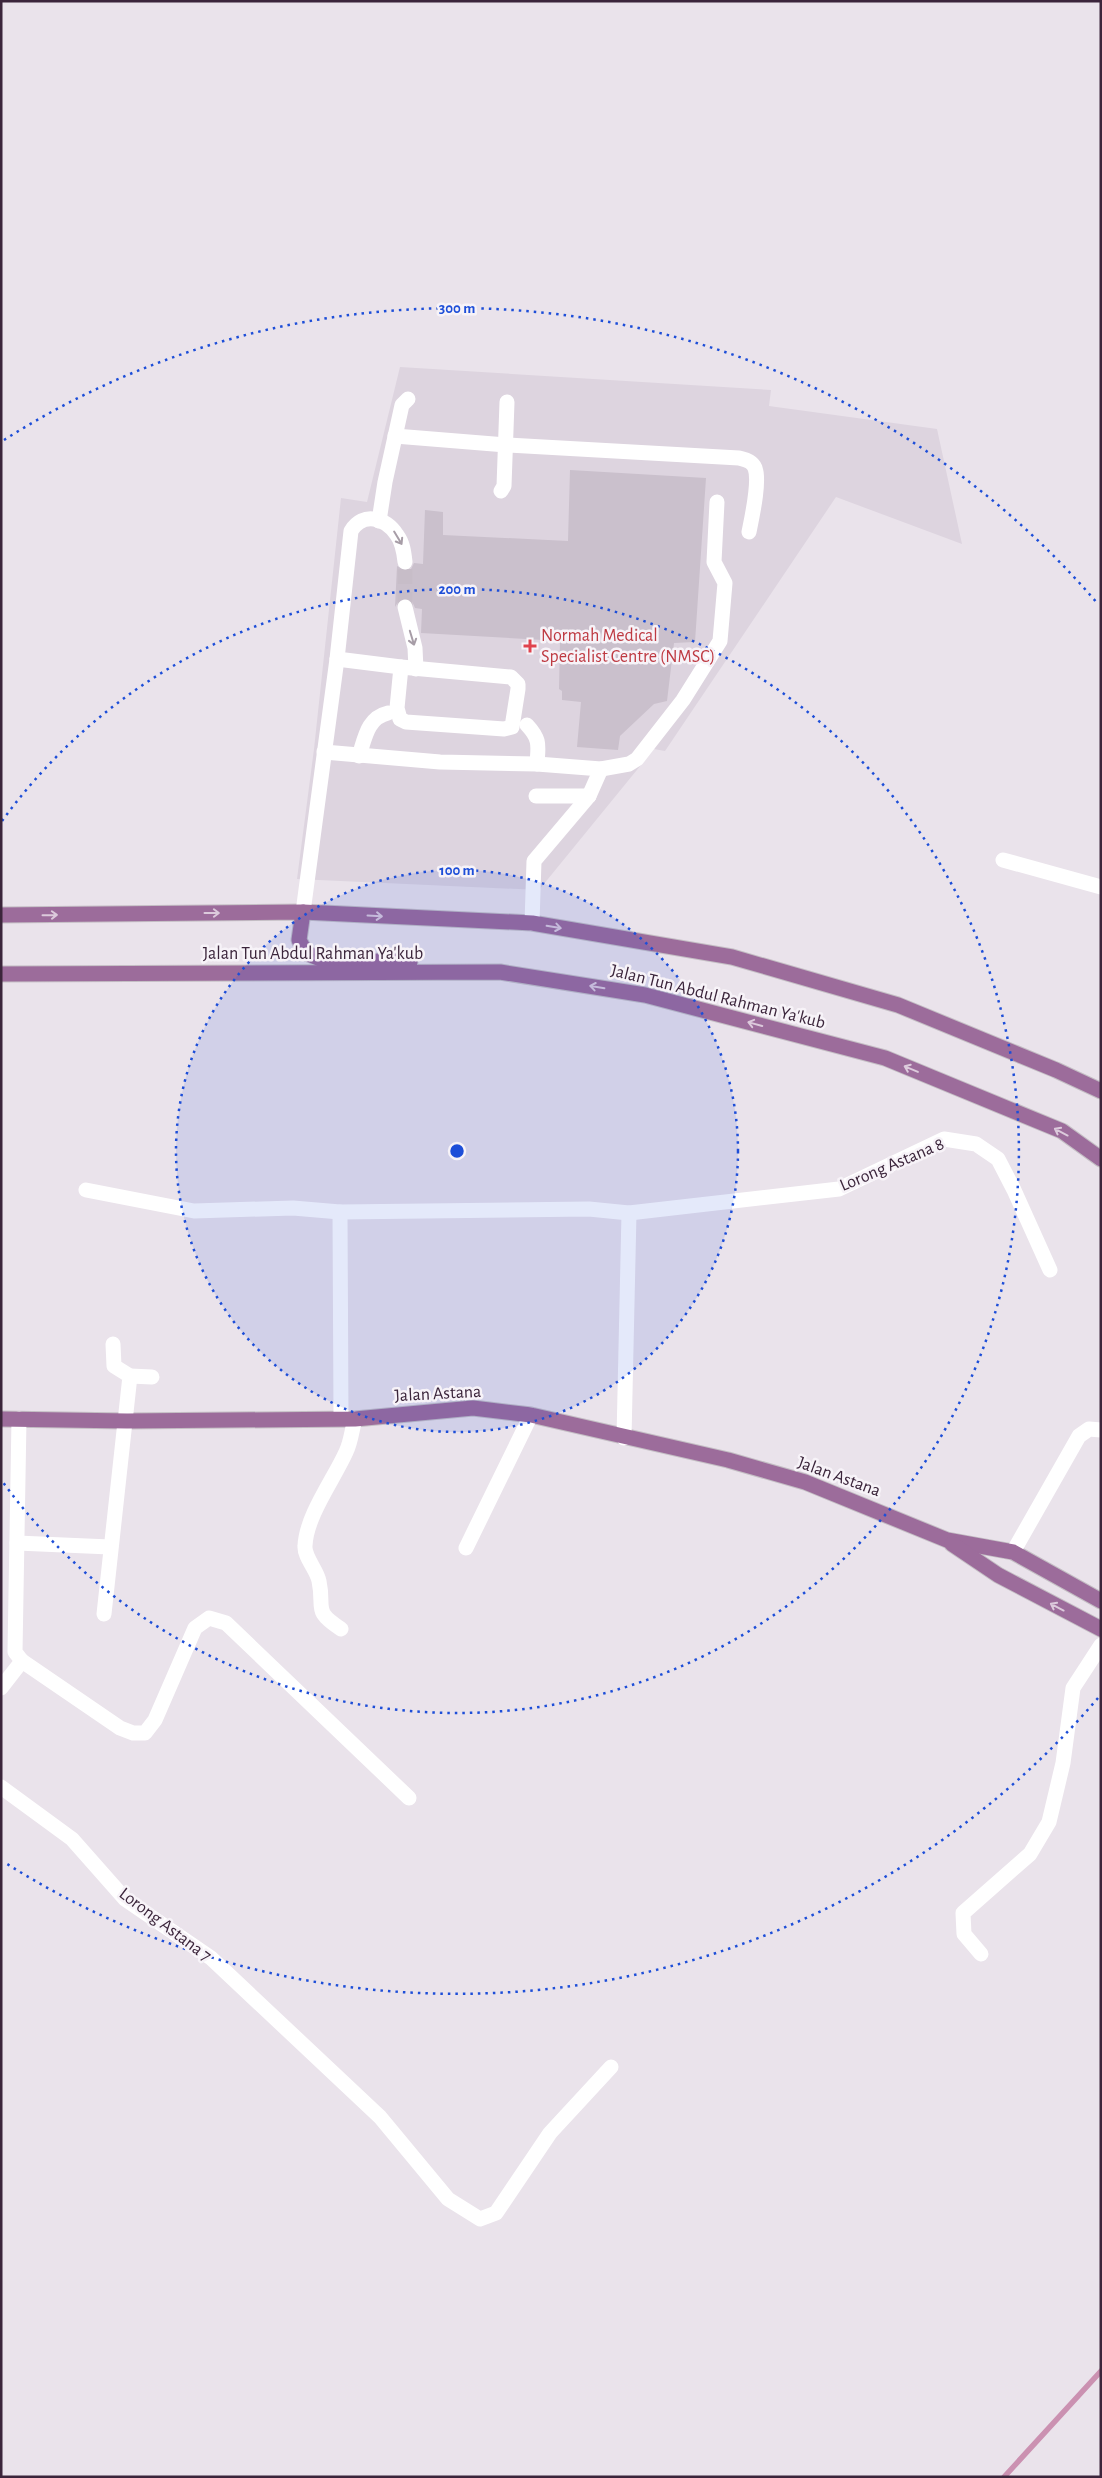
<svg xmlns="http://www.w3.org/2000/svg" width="1102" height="2478" viewBox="0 0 1102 2478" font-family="'Alegreya Sans',sans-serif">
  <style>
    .built { fill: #ddd4df }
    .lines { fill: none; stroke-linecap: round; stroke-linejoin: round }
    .stream { stroke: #cb91b1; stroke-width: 5.5 }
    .building { fill: #cac0cc }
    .minor-tunnel { stroke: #c7bdc8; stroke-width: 15; stroke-dasharray: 15 8; stroke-linecap: butt }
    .major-casing { stroke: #c4bec4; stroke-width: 17 }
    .minor { stroke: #fff; stroke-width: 15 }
    .major { stroke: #9c6c9b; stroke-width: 15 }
    .oneway { stroke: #a79da7 }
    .oneway2 { stroke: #dccadc }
    .ring { fill: none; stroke: #1d4ed8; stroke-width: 2.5; stroke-dasharray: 2.5 5 }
    .health-dot { fill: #e0444e; stroke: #f7f3f8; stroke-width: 2 }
    .labels { text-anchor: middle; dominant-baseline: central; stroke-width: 5; stroke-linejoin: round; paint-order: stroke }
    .health-label { font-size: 18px; fill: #be3a42; stroke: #f7f3f8; text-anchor: start }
    .street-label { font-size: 18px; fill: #3b253b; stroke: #f7f3f8 }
    .centre { fill: #1d4ed8; stroke: #f7f3f8; stroke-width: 2.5 }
    .ring-label { font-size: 15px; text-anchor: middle; font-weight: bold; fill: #1d4ed8; stroke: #f7f3f8; stroke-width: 5; stroke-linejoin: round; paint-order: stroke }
  </style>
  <rect width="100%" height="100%" fill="#eae3eb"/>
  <polygon class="built" points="400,367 771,390 769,406 937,429 962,544 836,497 665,751 654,749 539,890 297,879 314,749 341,498 367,502"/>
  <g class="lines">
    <polyline class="stream" points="1004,2477 1101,2371"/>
  </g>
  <polygon class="building" points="570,470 706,478 695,642 674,643 667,701 654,704 620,736 618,750 577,747 581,702 562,700 562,691 559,689 560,641 421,633 422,609 415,608 412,601 407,598 399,600 395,607 397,566 406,571 411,569 414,563 423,564 425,510 443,512 443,535 568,541"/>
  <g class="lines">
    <polyline class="minor-tunnel" points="405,607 405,562"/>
    <defs>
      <g id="major">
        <polyline points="303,912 299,940 306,953 323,960 410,962"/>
        <polyline points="1,915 303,912 532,923 732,957 898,1005 1056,1070 1101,1091"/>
        <polyline points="1,974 500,972 645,995 885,1058 1062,1131 1101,1159"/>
        <polyline points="1,1419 127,1421 355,1419 473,1408 531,1415 728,1460 805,1482 947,1540 1013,1552 1101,1601"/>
        <polyline points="952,1544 998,1575 1101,1629"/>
      </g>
    </defs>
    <use href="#major" class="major-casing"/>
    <g class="minor">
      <path d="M395 436 506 445 739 458C746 460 752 461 755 468 760 481 752 517 749 532"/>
      <polyline points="501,491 504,486 507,402"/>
      <polyline points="379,521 385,482 402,405 408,399"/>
      <polyline points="405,607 415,648 416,669"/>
      <polyline points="337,659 401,667"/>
      <polygon points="401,667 511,677 518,684 518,689 512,727 504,729 406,722 400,719 397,708"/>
      <path d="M527 725C541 740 538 746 537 764"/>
      <polyline points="324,752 440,762 537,764 601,769 629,764 637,759 683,700 720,641 725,583 714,562 717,502"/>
      <path d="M359 756C365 738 367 718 388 713"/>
      <polyline points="536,796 589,796"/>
      <polyline points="1003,860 1101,887"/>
      <path d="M303 912 337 659 351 531C363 511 386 518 397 535 403 543 404 553 405 562"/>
      <polyline points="532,923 534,861 589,796 601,769"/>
      <polyline points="86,1190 194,1211 293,1208 340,1212 589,1209 629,1213 839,1189 944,1139 976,1144 998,1159 1014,1190 1050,1270"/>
      <polyline points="340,1212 341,1417"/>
      <polyline points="130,1376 152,1377"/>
      <polyline points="624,1438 629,1213"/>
      <polyline points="17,1543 110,1547"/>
      <polyline points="466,1548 531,1415"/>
      <polyline points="1013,1552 1079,1436 1089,1429 1101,1430"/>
      <polyline points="104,1614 129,1385 130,1376 114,1366 113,1344"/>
      <path d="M341 1629C312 1610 325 1609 319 1581 317 1570 304 1557 305 1546 306 1516 334 1479 346 1452 351 1442 352 1429 355 1419"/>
      <polyline points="22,1661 120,1728 133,1733 145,1733 155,1720 195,1628 209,1618 226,1623 409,1798"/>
      <polyline points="1,1688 22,1661 15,1652 19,1419"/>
      <polyline points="1,1787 72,1839 125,1899 211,1958 380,2117 448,2199 480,2219 496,2213 550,2133 611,2067"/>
      <polyline points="981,1954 964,1934 963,1913 1030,1854 1049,1822 1063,1763 1073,1688 1101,1645"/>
    </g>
    <use href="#major" class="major"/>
  </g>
  <defs><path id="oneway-shaft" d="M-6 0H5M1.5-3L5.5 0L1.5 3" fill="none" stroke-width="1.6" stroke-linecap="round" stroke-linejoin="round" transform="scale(1.25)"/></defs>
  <g class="oneway">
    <use href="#oneway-shaft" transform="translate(398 538) rotate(59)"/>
    <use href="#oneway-shaft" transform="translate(412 638) rotate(73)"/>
  </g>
  <g class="oneway2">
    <use href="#oneway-shaft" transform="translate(212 913)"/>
    <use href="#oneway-shaft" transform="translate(50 915) rotate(-1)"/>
    <use href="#oneway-shaft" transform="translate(375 916) rotate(3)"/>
    <use href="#oneway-shaft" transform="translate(554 927) rotate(9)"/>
    <use href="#oneway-shaft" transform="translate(597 987) rotate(-171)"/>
    <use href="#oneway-shaft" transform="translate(755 1024) rotate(-165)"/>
    <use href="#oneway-shaft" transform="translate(911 1069) rotate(-157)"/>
    <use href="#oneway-shaft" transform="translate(1061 1132) rotate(-152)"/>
    <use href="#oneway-shaft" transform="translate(1057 1607) rotate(-152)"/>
  </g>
  <circle cx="457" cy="1151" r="281" fill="#1d4ed8" fill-opacity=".12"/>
  <g class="ring">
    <circle cx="457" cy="1151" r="281"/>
    <path d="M2 821A562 562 0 1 1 2 1481"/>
    <path d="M1098 1698A843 843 0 0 1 4 1862M4 440A843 843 0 0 1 1098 604"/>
  </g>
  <path class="health-dot" d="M527.5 638.5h5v5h5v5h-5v5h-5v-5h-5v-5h5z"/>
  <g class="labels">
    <g class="health-label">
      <text x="541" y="636">Normah Medical<tspan x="541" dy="21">Specialist Centre (NMSC)</tspan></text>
    </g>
    <g class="street-label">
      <text x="313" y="954">Jalan Tun Abdul Rahman Ya'kub</text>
      <text transform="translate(718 997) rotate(14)">Jalan Tun Abdul Rahman Ya'kub</text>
      <text transform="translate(892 1165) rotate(-23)">Lorong Astana 8</text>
      <text transform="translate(438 1394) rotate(-3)">Jalan Astana</text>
      <text transform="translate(839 1477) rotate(20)">Jalan Astana</text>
      <text transform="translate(165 1925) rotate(37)">Lorong Astana 7</text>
    </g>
  </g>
  <circle cx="457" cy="1151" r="8" class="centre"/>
  <g class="ring-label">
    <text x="457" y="313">300 m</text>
    <text x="457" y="594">200 m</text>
    <text x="457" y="875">100 m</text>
  </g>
  <rect width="1102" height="2478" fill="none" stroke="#3b253b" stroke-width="5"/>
</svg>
